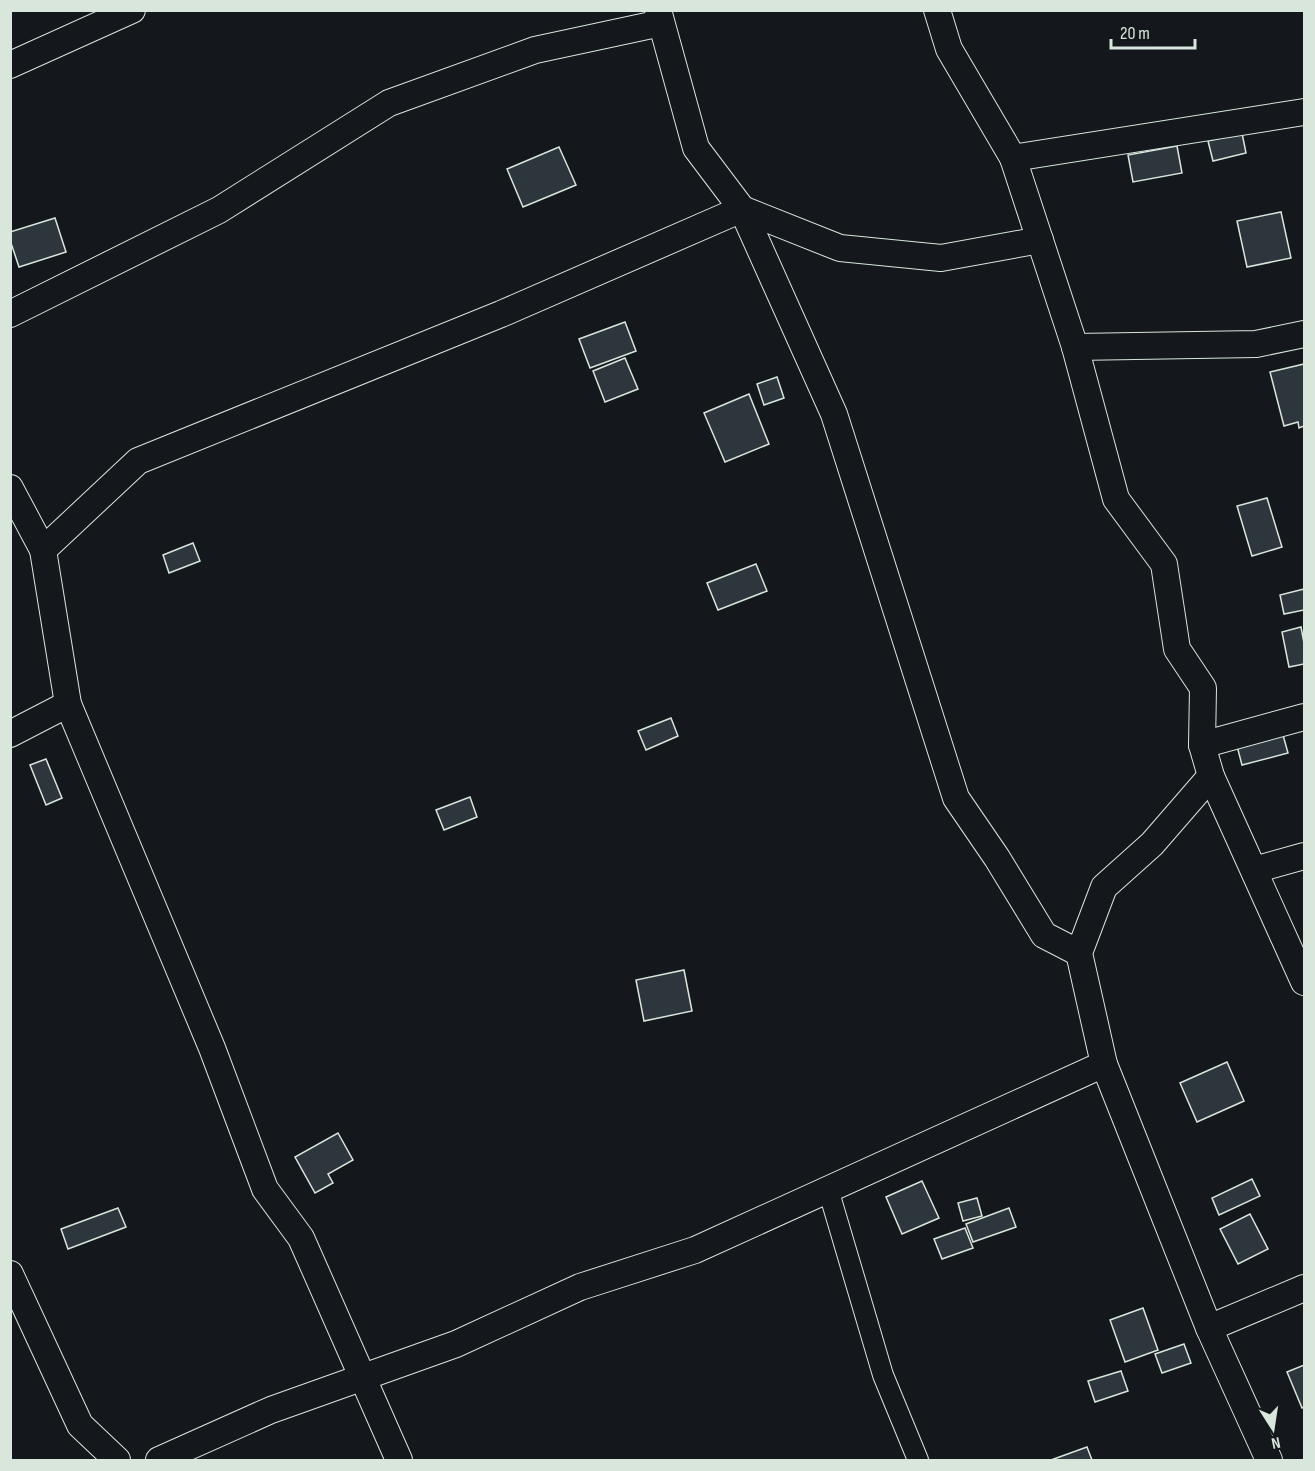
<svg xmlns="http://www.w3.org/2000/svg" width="1315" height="1471" viewBox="0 0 1315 1471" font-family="'Sofia Sans Condensed',sans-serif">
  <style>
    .building { fill: #2c363c; stroke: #d8e6dc; stroke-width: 1.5 }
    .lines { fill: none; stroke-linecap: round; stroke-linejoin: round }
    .pedestrian-casing { stroke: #d8e6dc; stroke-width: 22 }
    .minor-casing { stroke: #d8e6dc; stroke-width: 28 }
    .pedestrian { stroke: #14181c; stroke-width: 20 }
    .minor { stroke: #14181c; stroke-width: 26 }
  </style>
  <rect width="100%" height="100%" fill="#14181c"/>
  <g class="building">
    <polygon points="1242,133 1246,153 1213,161 1208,141"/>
    <polygon points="1177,146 1182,173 1133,182 1128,155"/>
    <polygon points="559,147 576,185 523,207 507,169"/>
    <polygon points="1281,212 1291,258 1247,267 1237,221"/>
    <polygon points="55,218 66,252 19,267 10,240 10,232"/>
    <polygon points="625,322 636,351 590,368 579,339"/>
    <polygon points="625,358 638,389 605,402 593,371"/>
    <polygon points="1304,364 1304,426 1299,428 1298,422 1284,426 1270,372"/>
    <polygon points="777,377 784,398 764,405 757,384"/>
    <polygon points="749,394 769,444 725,462 704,413"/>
    <polygon points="1267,498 1282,547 1252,556 1237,506"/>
    <polygon points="193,543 200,561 169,573 163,555"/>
    <polygon points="756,564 767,591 718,610 707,583"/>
    <polygon points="1304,589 1304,610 1284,614 1280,595"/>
    <polygon points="1301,627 1304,643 1304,664 1289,667 1282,632"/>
    <polygon points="671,718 678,736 646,750 638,731"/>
    <polygon points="1283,735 1288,753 1242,765 1237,746"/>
    <polygon points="46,759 62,798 46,805 30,765"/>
    <polygon points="470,797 477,817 444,830 436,810"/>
    <polygon points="684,970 692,1011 644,1021 636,980"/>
    <polygon points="1227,1062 1244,1101 1197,1122 1180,1083"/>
    <polygon points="338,1133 353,1160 328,1174 333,1183 315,1193 295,1157"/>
    <polygon points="1252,1179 1260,1196 1219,1215 1212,1198"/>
    <polygon points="922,1181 939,1218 902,1234 886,1197"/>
    <polygon points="977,1198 982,1216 963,1221 958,1203"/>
    <polygon points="118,1208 126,1227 68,1249 61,1229"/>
    <polygon points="1009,1208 1016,1227 973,1242 966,1224"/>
    <polygon points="1250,1214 1268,1249 1238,1264 1220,1229"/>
    <polygon points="965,1228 973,1248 942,1259 934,1239"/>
    <polygon points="1143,1308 1158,1350 1125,1362 1110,1320"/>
    <polygon points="1184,1344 1191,1363 1162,1373 1155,1354"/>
    <polygon points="1304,1365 1304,1407 1302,1408 1287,1372"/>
    <polygon points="1121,1371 1128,1391 1095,1402 1088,1381"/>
    <polygon points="1087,1447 1092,1460 1051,1460"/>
  </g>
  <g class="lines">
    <defs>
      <polyline id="pedestrian" points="828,1189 883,1375 918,1460"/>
      <g id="minor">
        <polyline points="658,10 696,148 742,209 834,414 956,798 997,858 1044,935 1079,953"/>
        <polyline points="937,10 949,49 1013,158 1075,347 1116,499 1164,564 1177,649 1203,688 1202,745 1211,776 1304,982"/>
        <polyline points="10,65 132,10"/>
        <polyline points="1013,158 1304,112"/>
        <polyline points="10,314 219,210 389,103 535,50 661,23"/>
        <polyline points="1075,347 1256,344 1304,334"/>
        <polyline points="10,488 43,550 68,704 212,1048 265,1189 301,1238 399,1460"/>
        <polyline points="43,550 138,461 501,314 742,209 840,248 941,258 1040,240"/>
        <polyline points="10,734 68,704"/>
        <polyline points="1202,745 1304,717"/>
        <polyline points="1211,776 1152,844 1104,887 1079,953 1104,1064 1209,1328 1269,1460"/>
        <polyline points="1254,870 1304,856"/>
        <polyline points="10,1274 80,1425 117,1460"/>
        <polyline points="1209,1328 1304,1288"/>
        <polyline points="159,1460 271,1410 456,1344 580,1287 695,1250 1104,1064"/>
      </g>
    </defs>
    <use href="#pedestrian" class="pedestrian-casing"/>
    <use href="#minor" class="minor-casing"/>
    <use href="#pedestrian" class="pedestrian"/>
    <use href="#minor" class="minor"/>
  </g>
  <rect width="1315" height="1471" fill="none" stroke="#d8e6dc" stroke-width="24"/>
  <g transform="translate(1273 1429) rotate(168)" stroke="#14181c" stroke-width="4.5" paint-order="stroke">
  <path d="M0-4.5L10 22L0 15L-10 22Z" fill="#d8e6dc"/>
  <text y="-9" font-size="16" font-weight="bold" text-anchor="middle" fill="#d8e6dc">N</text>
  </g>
  <path d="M1111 39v9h84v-9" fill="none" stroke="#d8e6dc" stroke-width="3"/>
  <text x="1120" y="39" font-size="18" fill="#d8e6dc" stroke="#14181c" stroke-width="4.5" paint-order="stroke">20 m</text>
</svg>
